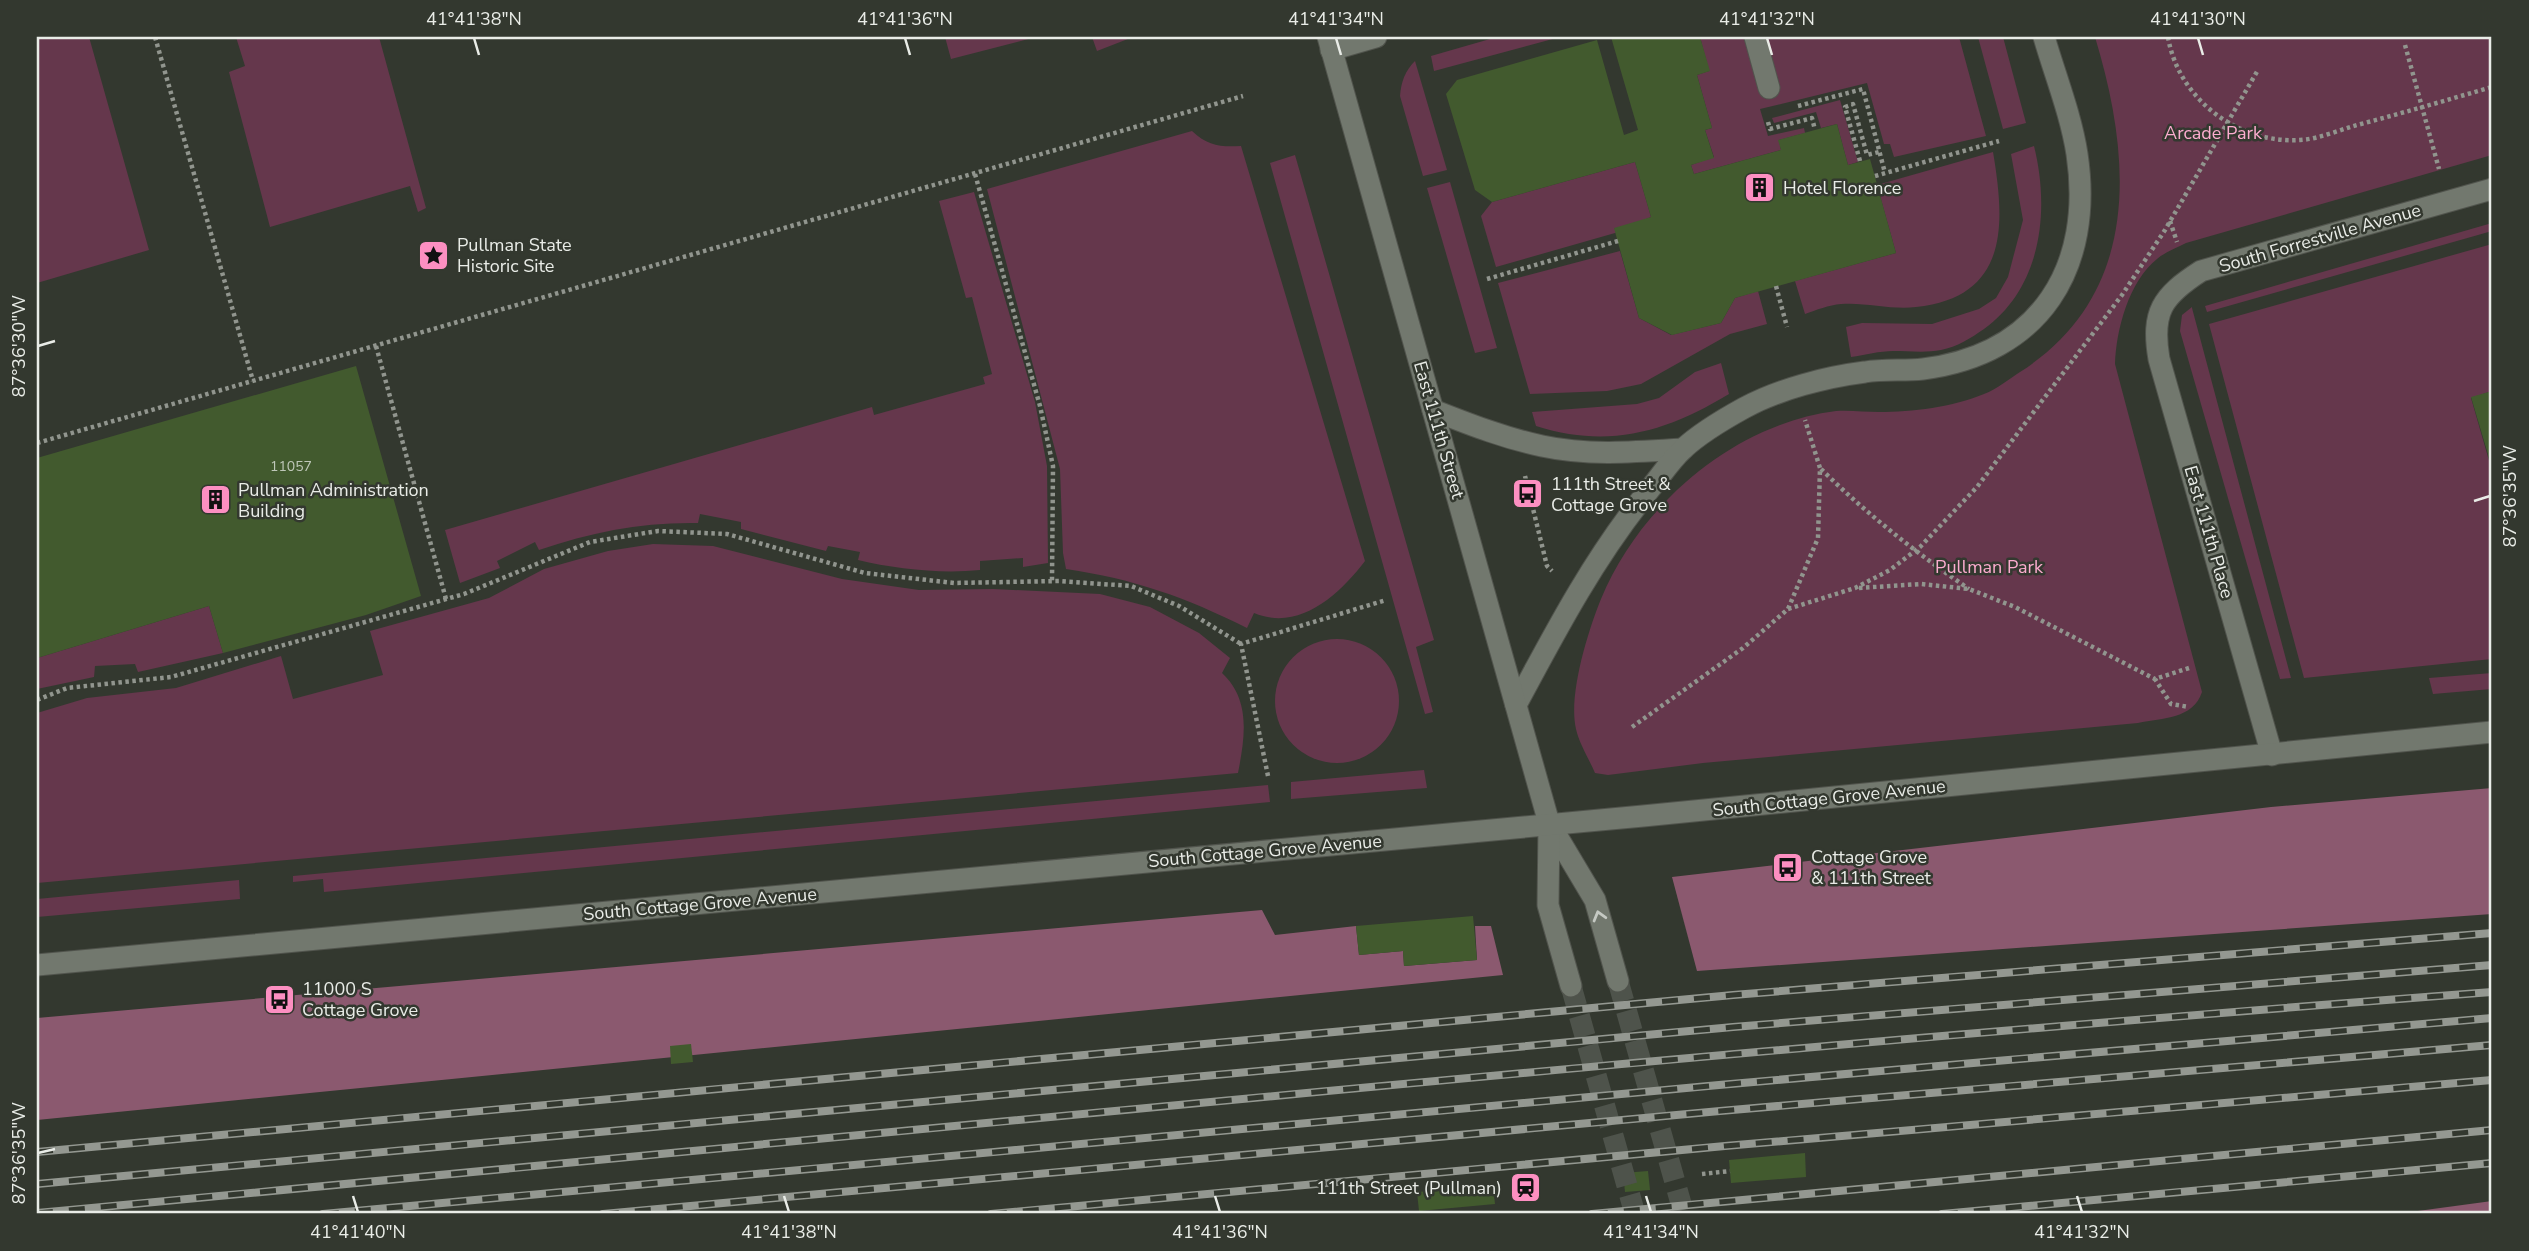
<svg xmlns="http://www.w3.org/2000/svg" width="2529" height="1251" viewBox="0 0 2529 1251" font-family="'Nunito Sans',sans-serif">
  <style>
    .green { fill: #65374c }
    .forest { fill: #8b596f }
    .building { fill: #425a2e }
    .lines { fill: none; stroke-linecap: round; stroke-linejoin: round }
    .secondary-tunnel { stroke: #4e534b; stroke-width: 21; stroke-dasharray: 21 10; stroke-linecap: butt }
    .lane-casing { stroke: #51544d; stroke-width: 23 }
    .street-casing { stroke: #51544d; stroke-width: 23 }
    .secondary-casing { stroke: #51544d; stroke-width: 23 }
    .path { stroke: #91958e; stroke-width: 4.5; stroke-dasharray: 3.5 3.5; stroke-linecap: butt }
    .lane { stroke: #72786e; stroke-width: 21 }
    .street { stroke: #72786e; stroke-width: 21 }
    .secondary { stroke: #72786e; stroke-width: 21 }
    .rail-casing { stroke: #949891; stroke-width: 8 }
    .rail { stroke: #33382f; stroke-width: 5; stroke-dasharray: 16; stroke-linecap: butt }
    .oneway { stroke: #c5c9c3 }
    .ticks { fill: none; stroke: #e9ece7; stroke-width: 2.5 }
    .labels { text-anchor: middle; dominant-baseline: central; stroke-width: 5; stroke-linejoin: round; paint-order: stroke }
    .number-label { font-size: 14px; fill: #bfc8b9 }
    .park-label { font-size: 18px; fill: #fcaccf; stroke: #33382f }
    .poi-label { font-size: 18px; fill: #e9ece7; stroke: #33382f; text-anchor: start }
    .street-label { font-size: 18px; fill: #e9ece7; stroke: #33382f }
    .neatline { fill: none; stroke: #e9ece7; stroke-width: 2.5 }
    .ticks-label { font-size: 18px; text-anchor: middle; fill: #e9ece7 }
  </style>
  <rect width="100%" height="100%" fill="#33382f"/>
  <g class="green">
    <polygon points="37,37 89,37 149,250 37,283"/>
    <polygon points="236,37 379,37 426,208 418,212 410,186 270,227 229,72 245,66"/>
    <polygon points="945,37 1036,37 951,59"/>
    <polygon points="1092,37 1133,37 1097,51"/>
    <polygon points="1497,37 1560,37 1434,71 1431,56"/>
    <polygon points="1700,37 1959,37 1986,136 1894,157 1890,144 1884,144 1867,83 1760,109 1768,136 1804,128 1805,133 1779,140 1781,150 1694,174 1691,165 1714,157 1705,130 1712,128 1697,75 1709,71"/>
    <polygon points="1978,37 2003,37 2026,123 2003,129"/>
    <path d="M2095 37H2492V155L2186 243C2177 248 2165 252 2157 259 2129 281 2116 330 2115 364L2202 692C2193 719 2163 718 2138 723L1703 763 1608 775 1595 773C1589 759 1579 743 1576 729 1568 695 1588 631 1601 599 1640 505 1733 424 1836 411 1850 410 1865 412 1879 412 1912 412 1953 407 1984 394 1997 389 2009 379 2020 372 2142 294 2132 159 2095 37Z"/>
    <path d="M1415 61 1447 170 1423 176 1400 96C1401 82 1405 71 1415 61Z"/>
    <polygon points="1840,100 1858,162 1848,165 1837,124 1821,128 1816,112 1774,123 1772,118"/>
    <path d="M1192 131C1208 146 1220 147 1241 146L1365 561C1339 595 1299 632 1254 613L1247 628C1185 597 1134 579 1066 569L1063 553 1060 469 987 189Z"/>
    <path d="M2034 146C2050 210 2042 287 1984 329 1971 338 1957 347 1941 350 1926 353 1909 351 1893 351 1880 351 1865 355 1851 357L1846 327 1862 323 1932 324 1979 309 1996 298 2008 277 2023 220 2011 154Z"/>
    <path d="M1993 152C2005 223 2010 297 1916 307 1891 310 1866 302 1841 304 1829 305 1816 310 1805 314L1795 281 1896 253 1877 185Z"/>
    <polygon points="1295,155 1434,640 1416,647 1433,712 1425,714 1270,163"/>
    <polygon points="1635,162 1651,217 1615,233 1496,267 1481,216 1492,202"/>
    <polygon points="1450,182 1497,348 1475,353 1427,188"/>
    <path d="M974 192 1035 402 1047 466 1048 563 1023 567V558L980 561V570C941 574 895 569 858 560L860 552 828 546 826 551 741 529V522L700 514 698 523C642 522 592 532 539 550L535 542 497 561 500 568 460 583 445 530 872 407 874 415 985 384 983 377 992 374 972 297 966 298 939 201Z"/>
    <polygon points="2492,223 2492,231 2207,312 2205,306"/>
    <polygon points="2492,244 2492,391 2471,398 2492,471 2492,659 2304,678 2209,324"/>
    <polygon points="1620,251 1639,318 1671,335 1721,323 1735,298 1758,291 1767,324 1730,334 1641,384 1607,391 1530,394 1498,283"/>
    <polygon points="2192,307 2192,308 2291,678 2280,679 2180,331 2182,315"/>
    <path d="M1721 363 1729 394C1666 432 1609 449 1536 426L1532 412 1637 404 1659 398 1695 372Z"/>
    <path d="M653 544 713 546 842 579 919 590 993 589 1100 594 1150 607 1199 633 1230 658 1222 673C1251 700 1245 737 1238 773L37 883V713L87 698 176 688 281 656 293 699 383 675 370 631 489 598 544 569 608 551Z"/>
    <polygon points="209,606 223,653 138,672 135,664 95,666 94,677 37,689 37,658"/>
    <circle cx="1337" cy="701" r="62"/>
    <polygon points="2492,673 2492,689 2433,694 2429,678"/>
    <polygon points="1424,770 1427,788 1291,799 1291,782"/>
    <polygon points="1268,785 1270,802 324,892 323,879 293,882 293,876"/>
    <polygon points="239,880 240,899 37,917 37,899"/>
  </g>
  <g class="forest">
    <polygon points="2492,788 2492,914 1697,971 1672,877 2271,807"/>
    <polygon points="1262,910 1275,935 1356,926 1359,955 1403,951 1404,966 1477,960 1475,926 1491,926 1503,975 37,1120 37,1018"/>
    <polygon points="2492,1201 2492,1214 2403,1213"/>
  </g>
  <g class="building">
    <polygon points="1611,37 1700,37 1710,71 1697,75 1712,128 1705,130 1714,158 1691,165 1694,174 1781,150 1778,140 1837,124 1848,165 1870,159 1896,253 1735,298 1721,323 1672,335 1639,318 1614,228 1651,217 1635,162 1492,202 1475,190 1446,94 1457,80 1597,40 1624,135 1638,130"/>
    <polygon points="356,366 421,596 366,615 223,653 209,606 37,658 37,458"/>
    <polygon points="2492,391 2492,468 2471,397"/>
    <polygon points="1473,916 1477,960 1404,966 1403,951 1359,955 1356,926"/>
    <polygon points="691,1044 693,1062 671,1064 670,1046"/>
    <polygon points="1805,1153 1806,1177 1731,1183 1729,1160"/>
    <polygon points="1648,1171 1650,1190 1625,1192 1623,1173"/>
    <polygon points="1493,1186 1495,1204 1419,1211 1417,1192"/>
  </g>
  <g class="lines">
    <g class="secondary-tunnel">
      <polyline points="1618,981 1684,1214"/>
      <polyline points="1571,986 1635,1214"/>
    </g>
    <defs>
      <polyline id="lane" points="1755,37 1769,88"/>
      <g id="street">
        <polyline points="1331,50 1376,37"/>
        <path d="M1433 410C1469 424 1504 438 1542 446 1588 456 1636 452 1683 449"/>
        <path d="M1516 705C1556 630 1595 556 1649 490 1660 477 1670 461 1683 449 1699 434 1724 419 1744 408 1779 389 1826 377 1865 372 1884 369 1904 371 1923 369 2041 354 2094 267 2077 154 2071 115 2055 75 2044 37"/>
        <path d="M2272 755 2159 359C2151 312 2162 296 2201 271L2492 189"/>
      </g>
      <g id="secondary">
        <polyline points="1328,37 1549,823 1595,900 1618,981"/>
        <polyline points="1549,825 1548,905 1571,986"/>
        <polyline points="37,965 1643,816 2492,732"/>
      </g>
    </defs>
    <use href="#lane" class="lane-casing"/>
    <use href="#street" class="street-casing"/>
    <use href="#secondary" class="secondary-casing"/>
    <g class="path">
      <polyline points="155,37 253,381"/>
      <path d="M2168 37C2178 98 2237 144 2300 140 2319 139 2339 130 2357 125 2403 113 2447 100 2492 87"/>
      <polyline points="2405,45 2439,169"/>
      <polyline points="1798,106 1863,89 1885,173"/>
      <polyline points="1768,122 1770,129 1812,118 1815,130"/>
      <polyline points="1860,161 1845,107 1853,104 1867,155 1879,152"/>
      <polyline points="975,174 1040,406 1053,466 1052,581"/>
      <polyline points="1875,176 1999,141"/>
      <polyline points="2170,221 2177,242"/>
      <polyline points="1487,279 1618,241"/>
      <polyline points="1776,286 1787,327"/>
      <polyline points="376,346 446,599"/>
      <polyline points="37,443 1243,96"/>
      <path d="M1821 469C1867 514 1915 552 1969 589"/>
      <polyline points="1525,476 1547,566 1552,571"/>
      <polyline points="1859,588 1921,584 1969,589 2015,607 2155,679"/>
      <polyline points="1788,609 1855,588 1890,570 1920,547 1977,487 2122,295 2165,230 2258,70"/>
      <polyline points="2189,668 2155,679 2171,704 2189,707"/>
      <polyline points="37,700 67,688 171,677 464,594 590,542 658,531 727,534 865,573 954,583 1059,581 1131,586 1179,606 1241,644"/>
      <polyline points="1632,727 1743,648 1788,609 1818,538 1820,468 1805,420"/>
      <polyline points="1268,776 1241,644 1386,600"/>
      <polyline points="1702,1174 1730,1171"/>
    </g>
    <use href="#lane" class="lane"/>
    <use href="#street" class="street"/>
    <use href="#secondary" class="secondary"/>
    <defs>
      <g id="rail">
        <polyline points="37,1152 1733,995 2492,933"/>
        <polyline points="37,1184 1733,1027 2492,965"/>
        <path d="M37 1213C855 1137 1673 1053 2492 992"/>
        <polyline points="323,1214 1719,1085 2492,1018"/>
        <polyline points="603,1214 1720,1111 2492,1045"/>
        <polyline points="991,1214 1725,1146 2492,1080"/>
        <polyline points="1592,1214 2492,1130"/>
        <polyline points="1942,1214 2492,1163"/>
      </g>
    </defs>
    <use href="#rail" class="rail-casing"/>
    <use href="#rail" class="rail"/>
  </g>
  <defs><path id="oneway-chevron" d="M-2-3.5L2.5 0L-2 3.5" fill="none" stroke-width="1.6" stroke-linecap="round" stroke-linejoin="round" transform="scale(1.75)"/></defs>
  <use class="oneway" href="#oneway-chevron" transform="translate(1599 916) rotate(-106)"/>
  <path class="ticks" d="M474 38 479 55M905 38 910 55M1336 38 1341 55M1767 38 1772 55M2198 38 2203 55M38 346 55 341M2474 501 2490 496M38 1153 55 1149M353 1196 358 1212M784 1196 789 1212M1215 1196 1220 1212M1646 1196 1651 1212M2077 1196 2082 1212"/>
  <defs>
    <symbol id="building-square" viewBox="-11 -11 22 22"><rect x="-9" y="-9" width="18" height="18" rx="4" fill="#fc8fc1" stroke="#33382f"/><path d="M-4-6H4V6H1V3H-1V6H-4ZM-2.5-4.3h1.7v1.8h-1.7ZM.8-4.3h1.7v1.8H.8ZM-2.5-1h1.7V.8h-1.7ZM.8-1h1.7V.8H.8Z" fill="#111"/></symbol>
    <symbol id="sight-square" viewBox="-11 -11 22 22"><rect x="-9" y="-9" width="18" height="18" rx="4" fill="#fc8fc1" stroke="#33382f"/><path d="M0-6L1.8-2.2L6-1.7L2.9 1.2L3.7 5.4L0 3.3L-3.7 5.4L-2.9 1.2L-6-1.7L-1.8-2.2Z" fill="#111"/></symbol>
    <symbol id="bus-square" viewBox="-11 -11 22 22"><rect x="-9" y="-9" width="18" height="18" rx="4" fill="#fc8fc1" stroke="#33382f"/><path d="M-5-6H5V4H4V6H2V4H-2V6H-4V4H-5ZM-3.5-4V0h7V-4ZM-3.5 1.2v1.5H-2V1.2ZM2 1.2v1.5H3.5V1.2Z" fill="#111"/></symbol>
    <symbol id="station-square" viewBox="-11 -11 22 22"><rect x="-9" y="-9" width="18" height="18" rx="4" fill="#fc8fc1" stroke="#33382f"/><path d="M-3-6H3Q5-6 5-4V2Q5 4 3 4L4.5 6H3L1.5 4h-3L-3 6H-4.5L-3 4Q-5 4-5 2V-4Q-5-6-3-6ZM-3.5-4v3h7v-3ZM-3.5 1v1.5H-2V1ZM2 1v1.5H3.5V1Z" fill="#111"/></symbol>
  </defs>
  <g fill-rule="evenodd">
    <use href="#building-square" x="1742" y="170" width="35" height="35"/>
    <use href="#sight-square" x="416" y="238" width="35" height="35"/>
    <use href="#bus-square" x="1510" y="476" width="35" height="35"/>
    <use href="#building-square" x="198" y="482" width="35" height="35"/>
    <use href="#bus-square" x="1770" y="850" width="35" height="35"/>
    <use href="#bus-square" x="262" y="982" width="35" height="35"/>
    <use href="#station-square" x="1508" y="1170" width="35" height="35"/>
  </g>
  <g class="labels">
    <g class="number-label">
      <text x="291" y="466">11057</text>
    </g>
    <g class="park-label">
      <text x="2213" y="133">Arcade Park</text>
      <text x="1989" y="567">Pullman Park</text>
    </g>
    <g class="poi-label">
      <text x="1783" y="188">Hotel Florence</text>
      <text x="457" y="245">Pullman State<tspan x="457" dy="21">Historic Site</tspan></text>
      <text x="1551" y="484">111th Street &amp;<tspan x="1551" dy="21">Cottage Grove</tspan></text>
      <text x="238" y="490">Pullman Administration<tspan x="238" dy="21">Building</tspan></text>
      <text x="1811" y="857">Cottage Grove<tspan x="1811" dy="21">&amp; 111th Street</tspan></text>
      <text x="302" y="989">11000 S<tspan x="302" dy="21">Cottage Grove</tspan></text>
      <text x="1502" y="1188" text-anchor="end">111th Street (Pullman)</text>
    </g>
    <g class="street-label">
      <text transform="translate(2320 238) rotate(-16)">South Forrestville Avenue</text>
      <text transform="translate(1439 430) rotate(74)">East 111th Street</text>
      <text transform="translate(2209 532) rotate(74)">East 111th Place</text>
      <text transform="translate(1829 798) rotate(-6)">South Cottage Grove Avenue</text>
      <text transform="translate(1265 851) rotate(-5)">South Cottage Grove Avenue</text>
      <text transform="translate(700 904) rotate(-5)">South Cottage Grove Avenue</text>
    </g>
  </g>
  <rect width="2529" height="1251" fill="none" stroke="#33382f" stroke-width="77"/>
  <rect x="38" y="38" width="2452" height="1174" class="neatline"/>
  <g class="ticks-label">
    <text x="474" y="25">41°41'38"N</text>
    <text x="905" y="25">41°41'36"N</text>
    <text x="1336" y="25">41°41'34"N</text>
    <text x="1767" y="25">41°41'32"N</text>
    <text x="2198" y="25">41°41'30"N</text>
    <text transform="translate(19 346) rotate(-90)" y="6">87°36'30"W</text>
    <text transform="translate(2510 496) rotate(-90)" y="6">87°36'35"W</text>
    <text transform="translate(19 1153) rotate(-90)" y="6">87°36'35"W</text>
    <text x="358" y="1238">41°41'40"N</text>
    <text x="789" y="1238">41°41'38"N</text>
    <text x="1220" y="1238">41°41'36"N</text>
    <text x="1651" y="1238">41°41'34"N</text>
    <text x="2082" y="1238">41°41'32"N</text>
  </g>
</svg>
